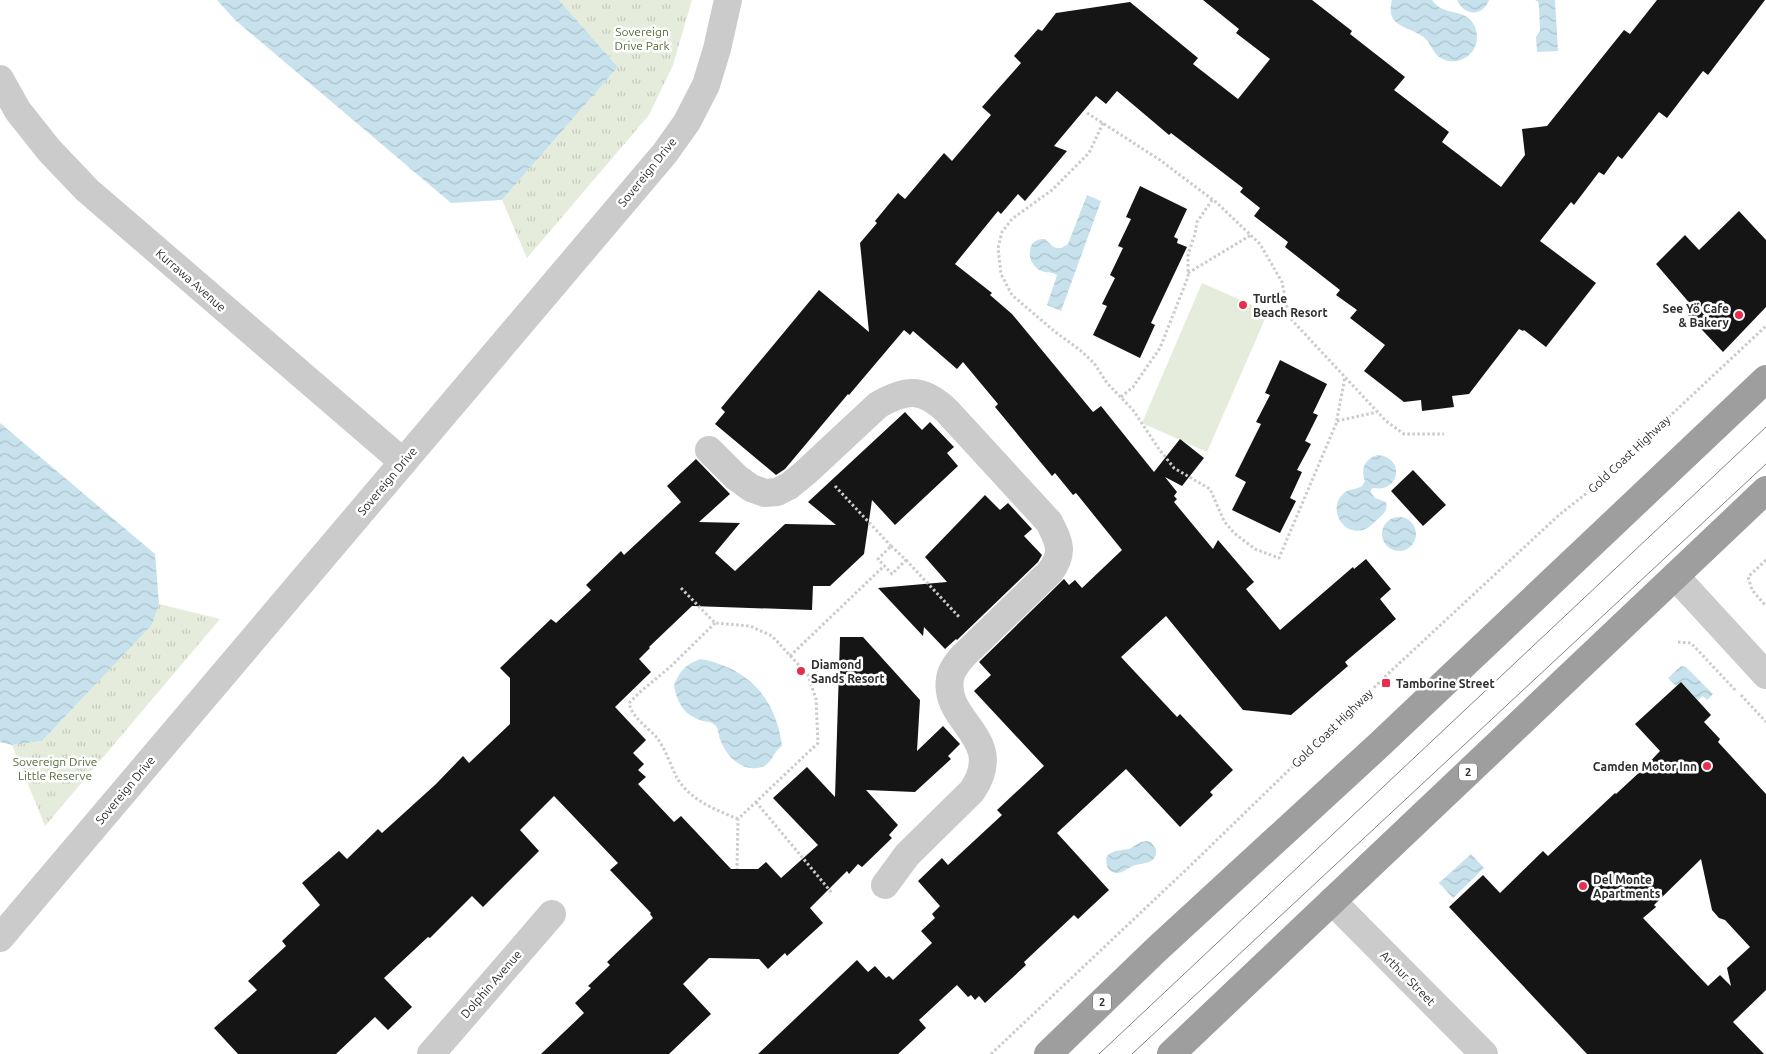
<svg xmlns="http://www.w3.org/2000/svg" width="1766" height="1054" viewBox="0 0 1766 1054" font-family="Ubuntu,sans-serif">
  <style>
    .grass { fill: url(#grass-tufts) }
    .garden { fill: #e6ecdb }
    .water { fill: url(#water-waves) }
    .building { fill: #151515; fill-rule: evenodd }
    .lines { fill: none; stroke-linecap: round; stroke-linejoin: round }
    .path { stroke: #cbcbcb; stroke-width: 3; stroke-dasharray: 2.5 2.5; stroke-linecap: butt }
    .minor { stroke: #cbcbcb; stroke-width: 28 }
    .trunk { stroke: #9e9e9e; stroke-width: 28 }
    .tram { stroke: #838383; stroke-width: 1 }
    .poi-dot { fill: #e82d4f; stroke: #fff; stroke-width: 2 }
    .labels { text-anchor: middle; dominant-baseline: central; stroke-width: 5; stroke-linejoin: round; paint-order: stroke }
    .shield { fill: #fff; stroke: #6d6d6d; stroke-width: 1 }
    .shield-label { font-size: 11px; font-weight: bold; fill: #2e2e2e }
    .park-label { font-size: 12px; fill: #566a3b; stroke: #fff }
    .street-label { font-size: 12px; fill: #2e2e2e; stroke: #fff }
    .poi-label { font-size: 12px; font-weight: bold; fill: #2e2e2e; stroke: #fff; text-anchor: start }
  </style>
  <defs>
    <pattern id="grass-tufts" width="24" height="20" patternUnits="userSpaceOnUse" patternTransform="scale(1.25)"><rect width="24" height="20" fill="#e6ecdb"/><path d="M3 7l-1-3M5 7V3M7 7l1-3M15 17l-1-3M17 17v-4M19 17l1-3" fill="none" stroke="#c6cbbc"/></pattern>
    <pattern id="water-waves" width="16" height="10" patternUnits="userSpaceOnUse" patternTransform="scale(1.25)"><rect width="16" height="10" fill="#c7e2ec"/><path d="M0 5q4-4 8 0t8 0" fill="none" stroke="#abc2cb"/></pattern>
  </defs>
  <rect width="100%" height="100%" fill="#fff"/>
  <g class="grass">
    <polygon points="559,0 692,0 673,65 649,115 527,258 502,200 618,67"/>
    <polygon points="159,604 220,619 45,826 12,745 42,741 152,625"/>
  </g>
  <polygon class="garden" points="1202,283 1268,312 1207,452 1142,423"/>
  <g class="water">
    <polygon points="217,0 559,0 618,67 502,200 451,203 235,20"/>
    <path d="M1392 0H1432C1444 18 1466 6 1475 27 1478 35 1478 44 1472 52 1463 63 1446 65 1436 54 1431 48 1429 40 1422 36 1406 25 1385 27 1392 0Z"/>
    <path d="M1457 0H1489C1483 17 1464 16 1457 0Z"/>
    <polygon points="1535,0 1555,0 1558,51 1537,52 1536,37 1540,31 1539,6 1538,2"/>
    <path d="M1087 195 1101 201 1061 311 1047 305 1057 275C1052 272 1051 273 1045 272 1033 269 1027 258 1031 246 1034 240 1039 239 1045 239L1052 246 1056 248H1061L1068 244Z"/>
    <polygon points="0,423 155,554 159,604 152,625 42,741 12,745 0,742"/>
    <path d="M1377 455C1405 456 1401 493 1373 488L1371 490V493L1375 498 1386 502C1388 510 1384 514 1379 518 1374 522 1370 528 1363 530 1342 536 1327 507 1344 493 1350 488 1356 490 1362 486L1365 481C1360 469 1365 459 1377 455Z"/>
    <circle cx="1399" cy="534" r="17"/>
    <path d="M701 659C748 668 776 698 782 746 772 752 772 767 757 768 739 770 726 755 720 739 718 734 719 729 715 725 711 721 704 722 700 720 683 714 677 702 674 685 681 670 684 665 701 659Z"/>
    <polygon points="1681,666 1686,667 1713,694 1707,700 1703,696 1698,700 1681,682 1676,686 1668,678"/>
    <path d="M1146 841 1151 842 1156 849C1157 865 1144 862 1133 866 1128 868 1123 873 1117 873 1113 873 1110 871 1107 867L1106 858 1109 854 1115 851 1129 849 1141 842Z"/>
    <polygon points="1471,854 1484,868 1453,898 1439,883"/>
  </g>
  <g class="building">
    <polygon points="1203,0 1312,0 1352,31 1350,34 1405,77 1394,90 1449,132 1442,142 1501,187 1525,155 1522,129 1547,126 1624,30 1630,34 1657,0 1765,0 1708,75 1703,71 1667,118 1659,112 1622,159 1618,156 1604,175 1599,172 1574,205 1571,202 1540,241 1596,283 1546,347 1524,330 1523,331 1519,329 1469,394 1452,396 1454,407 1422,411 1421,400 1404,402 1364,371 1385,345 1350,318 1357,310 1336,295 1340,290 1285,247 1288,242 1254,216 1260,208 1240,192 1243,188 1171,133 1169,135 1117,91 1106,104 1096,96 1054,146 1067,151 1025,201 1018,194 1001,214 998,211 955,264 992,293 990,295 1012,314 1093,412 1101,406 1154,472 1180,439 1204,458 1182,486 1165,477 1177,492 1174,496 1177,499 1174,502 1213,549 1218,540 1254,582 1246,589 1280,630 1353,567 1354,569 1366,559 1391,589 1380,599 1396,619 1345,662 1348,666 1291,715 1243,710 1166,616 1121,657 1177,717 1180,714 1233,770 1210,792 1213,795 1180,827 1126,769 1057,833 1109,890 1078,919 1074,915 1024,962 1026,965 985,1003 979,996 975,1000 971,995 968,997 957,985 919,1020 926,1028 898,1054 758,1054 857,960 868,972 875,966 886,978 889,976 893,980 932,943 921,931 935,918 932,914 940,906 918,881 942,858 948,865 1002,815 997,810 1044,766 974,691 991,675 979,662 1064,579 1069,585 1075,580 1082,588 1122,550 1076,493 1073,495 1055,473 1052,476 995,407 998,404 963,362 957,369 913,331 910,335 904,330 849,395 848,394 785,469 776,475 715,424 725,412 721,408 819,290 869,332 860,243 877,223 875,221 898,193 905,199 944,153 952,161 991,115 982,107 1021,63 1014,56 1038,29 1042,31 1056,13 1130,2 1198,58 1193,64 1238,99 1270,59 1236,33 1239,29"/>
    <polygon points="1140,186 1187,209 1174,237 1178,239 1177,243 1187,247 1151,323 1155,325 1140,358 1093,335 1107,306 1102,304 1115,278 1110,275 1123,248 1118,246 1131,219 1126,217"/>
    <polygon points="1739,211 1766,240 1766,307 1723,352 1687,314 1692,306 1656,264 1685,235 1699,250"/>
    <polygon points="1280,360 1327,384 1313,413 1318,415 1305,441 1311,444 1297,470 1302,472 1290,498 1296,501 1280,533 1232,510 1246,482 1235,476 1261,424 1256,422 1270,395 1265,393"/>
    <polygon points="905,412 922,430 930,422 954,447 947,453 958,466 895,525 872,500 864,554 830,586 813,586 812,610 692,606 649,647 650,648 639,659 651,672 615,707 646,740 633,753 644,764 638,770 646,777 638,784 674,822 681,816 731,869 758,869 766,862 781,878 818,845 773,798 807,767 835,797 840,637 863,637 920,700 917,751 943,726 960,744 948,756 951,759 915,792 866,790 898,825 889,835 892,838 862,867 858,864 849,874 847,871 810,908 823,923 787,956 785,953 768,969 759,959 709,958 683,984 711,1014 669,1054 541,1054 584,1013 575,1003 591,988 588,986 610,965 607,962 653,918 650,914 651,913 610,870 618,863 554,796 520,830 539,851 483,907 472,896 430,938 428,937 384,978 412,1007 388,1030 375,1017 336,1054 238,1054 214,1028 257,990 248,981 286,946 282,941 320,905 302,883 339,851 347,859 378,829 382,833 436,784 463,756 469,763 510,724 510,678 500,668 551,619 556,623 591,590 586,585 621,551 624,555 681,502 667,486 696,459 730,494 699,522 740,523 715,553 735,571 785,524 836,525 808,502"/>
    <polygon points="1413,470 1446,505 1423,526 1391,491"/>
    <polygon points="985,495 1000,510 1008,503 1032,529 1024,536 1042,555 1038,562 957,640 956,639 945,649 924,627 923,636 878,588 947,582 925,557"/>
    <path d="M1681 682 1711 715 1704 722 1720 739 1718 742 1766 794V990L1733 1022 1764 1054H1587L1449 907 1483 875 1500 893 1543 851 1548 856 1615 793 1616 794 1643 769 1660 751 1635 724ZM1701 859 1712 910 1719 918 1725 920 1750 947 1727 968 1731 986 1720 975 1708 986 1643 918 1656 907 1654 905Z"/>
  </g>
  <g class="lines">
    <g class="path">
      <polyline points="1087,113 1160,160 1217,203 1260,244 1282,282 1289,317 1386,421 1404,434 1444,434"/>
      <polyline points="1103,123 1089,153 1052,190 1012,219 1002,232 998,248 1001,274 1012,295 1054,331 1080,350 1094,363 1107,383 1133,410 1159,449 1174,468 1210,489 1224,521 1234,533 1255,549 1279,558 1336,424 1345,377"/>
      <polyline points="1188,273 1251,235"/>
      <polyline points="1121,397 1133,387 1160,348 1188,277 1188,254 1195,234 1197,222 1212,200"/>
      <polyline points="1337,421 1377,412"/>
      <polyline points="835,486 891,546"/>
      <polygon points="891,546 906,560 892,574 878,559"/>
      <polyline points="906,560 960,618"/>
      <polyline points="1766,560 1748,577 1752,590 1766,606"/>
      <polyline points="681,588 715,623 750,626 772,636 808,675 816,699 818,743 738,819 737,869"/>
      <path d="M715 623 669 668 640 692 629 703C632 718 649 728 658 739 666 751 671 766 677 778 690 800 716 810 738 819"/>
      <polyline points="1678,642 1691,643 1736,691"/>
      <polyline points="790,656 884,566"/>
      <polyline points="1741,695 1766,722"/>
      <polyline points="756,802 832,893"/>
      <polyline points="991,1054 1189,867 1392,670 1559,515 1592,489 1766,326"/>
    </g>
    <g class="minor">
      <polyline points="0,79 18,111 49,150 87,190 403,462"/>
      <path d="M709 450 736 477 751 488 765 493 777 492 789 486 805 473 878 405C907 388 923 388 947 411L1049 522C1059 542 1065 552 1050 572L963 656C958 662 951 670 950 679 943 723 1008 738 972 791L907 855 885 885"/>
      <polyline points="1675,576 1766,675"/>
      <polyline points="1332,901 1484,1054"/>
      <polyline points="0,938 665,153 687,122 706,85 717,49 728,0"/>
      <polyline points="431,1054 552,914"/>
    </g>
    <g class="trunk">
      <polyline points="1048,1054 1157,949 1379,745 1766,379"/>
      <polyline points="1171,1054 1766,490"/>
    </g>
    <g class="tram">
      <polyline points="1099,1054 1766,427"/>
      <polyline points="1132,1054 1766,464"/>
    </g>
  </g>
  <g class="poi-dot">
    <circle cx="1243" cy="305" r="5"/>
    <circle cx="1739" cy="315" r="5"/>
    <circle cx="801" cy="671" r="5"/>
    <rect x="1381" y="678" width="10" height="10" rx="2.5"/>
    <circle cx="1707" cy="766" r="5"/>
    <circle cx="1583" cy="886" r="5"/>
  </g>
  <g class="labels">
    <g class="shield">
      <rect x="1459" y="763.5" width="18" height="17" rx="4"/>
      <rect x="1093" y="993.5" width="18" height="17" rx="4"/>
    </g>
    <g class="shield-label">
      <text x="1468" y="772">2</text>
      <text x="1102" y="1002">2</text>
    </g>
    <g class="park-label">
      <text x="642" y="31">Sovereign<tspan x="642" dy="14">Drive Park</tspan></text>
      <text x="55" y="761">Sovereign Drive<tspan x="55" dy="14">Little Reserve</tspan></text>
    </g>
    <g class="street-label">
      <text transform="translate(647 172) rotate(-51)">Sovereign Drive</text>
      <text transform="translate(191 280) rotate(41)">Kurrawa Avenue</text>
      <text transform="translate(1629 454) rotate(-43)">Gold Coast Highway</text>
      <text transform="translate(387 481) rotate(-50)">Sovereign Drive</text>
      <text transform="translate(1332 728) rotate(-44)">Gold Coast Highway</text>
      <text transform="translate(125 790) rotate(-50)">Sovereign Drive</text>
      <text transform="translate(1408 978) rotate(45)">Arthur Street</text>
      <text transform="translate(491 984) rotate(-49)">Dolphin Avenue</text>
    </g>
    <g class="poi-label">
      <text x="1253" y="298">Turtle<tspan x="1253" dy="14">Beach Resort</tspan></text>
      <text x="1729" y="308" text-anchor="end">See Yö Cafe<tspan x="1729" dy="14">&amp; Bakery</tspan></text>
      <text x="811" y="664">Diamond<tspan x="811" dy="14">Sands Resort</tspan></text>
      <text x="1396" y="683">Tamborine Street</text>
      <text x="1697" y="766" text-anchor="end">Camden Motor Inn</text>
      <text x="1593" y="879">Del Monte<tspan x="1593" dy="14">Apartments</tspan></text>
    </g>
  </g>
</svg>
